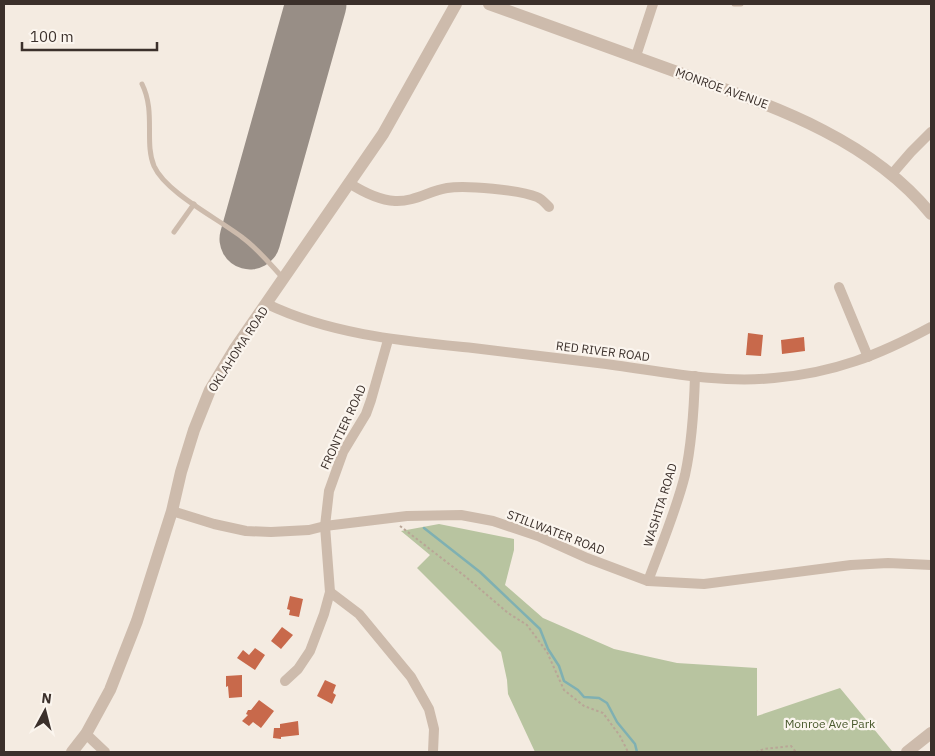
<svg xmlns="http://www.w3.org/2000/svg" width="935" height="756" viewBox="0 0 935 756" font-family="'IBM Plex Sans',sans-serif">
  <style>
    .green { fill: #b8c4a0 }
    .lines { fill: none; stroke-linecap: round; stroke-linejoin: round }
    .stream { stroke: #7fb0b2; stroke-width: 2.5 }
    .runway { stroke: #988e86; stroke-width: 61 }
    .building { fill: #c8694b }
    .path { stroke: #b9a596; stroke-width: 2; stroke-dasharray: 2.5 2.5; stroke-linecap: butt }
    .service { stroke: #cdbbac; stroke-width: 5 }
    .minor { stroke: #cdbbac; stroke-width: 10 }
    .tertiary { stroke: #cdbbac; stroke-width: 12 }
    .labels { text-anchor: middle; dominant-baseline: central; stroke-width: 4.5; stroke-linejoin: round; paint-order: stroke }
    .street-label { font-size: 12px; fill: #3b302b; stroke: #fbf5ee }
    .park-label { font-size: 12px; fill: #4a5a2e; stroke: #fbf5ee }
  </style>
  <rect width="100%" height="100%" fill="#f4ebe1"/>
  <polygon class="green" points="439,524 514,539 514,550 505,585 543,618 614,649 677,663 757,668 757,716 840,688 892,751 535,752 508,694 507,680 501,652 417,568 430,555 401,531"/>
  <g class="lines">
    <polyline class="stream" points="424,528 480,572 540,629 548,649 559,666 564,681 578,690 584,697 599,698 607,703 617,722 635,744 637,752"/>
    <polyline class="runway" points="250,239 316,4"/>
  </g>
  <g class="building">
    <polygon points="748,333 763,335 761,356 746,355"/>
    <polygon points="804,337 805,351 782,354 781,340"/>
    <polygon points="290,596 303,599 299,617 289,615 290,610 287,609"/>
    <polygon points="282,627 293,635 281,649 271,641"/>
    <polygon points="255,648 265,655 255,670 237,658 243,650 249,655"/>
    <polygon points="242,675 242,697 229,698 228,686 226,687 226,676"/>
    <polygon points="325,680 336,685 333,693 336,695 332,704 317,696"/>
    <polygon points="259,700 274,711 261,728 253,722 249,726 242,721 248,715 246,714 248,710 251,710"/>
    <polygon points="298,721 299,735 281,737 281,739 273,738 274,728 280,728 280,724"/>
  </g>
  <g class="lines">
    <g class="path">
      <polyline points="400,526 466,577 508,613 527,625 547,652 564,690 584,706 603,713 620,736 628,752"/>
      <polyline points="756,752 764,749 791,746 796,752"/>
    </g>
    <g class="service">
      <polyline points="734,4 741,4"/>
      <path d="M142 84C156 112 144 142 154 166 166 193 219 219 243 238 258 249 270 264 283 278"/>
      <polyline points="174,232 194,204"/>
    </g>
    <g class="minor">
      <polyline points="636,56 653,4"/>
      <polyline points="892,174 911,152 931,132"/>
      <path d="M349 183C363 192 378 200 395 201 414 202 429 191 447 188 466 185 520 190 537 197 542 199 546 204 549 207"/>
      <polyline points="839,287 868,357"/>
      <path d="M267 304C332 335 404 341 473 348 515 353 556 358 598 363 656 370 715 384 774 378 834 373 879 355 931 327"/>
      <polyline points="172,511 214,524 246,531 271,532 309,530 325,526 407,516 461,515 493,521 538,536 587,558 648,581 704,584 851,565 888,563 931,565"/>
      <path d="M648 581C661 546 676 511 685 475 692 443 694 409 695 376"/>
      <polyline points="330,592 359,614 411,677 429,709 434,729 433,752"/>
      <polyline points="285,681 298,669 310,651 324,614 330,592 325,526 329,491 343,452 366,414 371,400 388,340"/>
      <polyline points="86,734 105,752"/>
    </g>
    <g class="tertiary">
      <path d="M489 4C547 25 605 46 663 67 759 102 864 132 931 214"/>
      <polyline points="72,752 86,734 110,690 137,621 172,511 181,472 194,430 210,390 234,350 383,134 456,4"/>
      <polyline points="907,752 931,733"/>
    </g>
  </g>
  <g class="labels">
    <g class="street-label">
      <text transform="translate(722 88) rotate(20)">MONROE AVENUE</text>
      <text transform="translate(238 349) rotate(-57)">OKLAHOMA ROAD</text>
      <text transform="translate(603 351) rotate(7)">RED RIVER ROAD</text>
      <text transform="translate(343 427) rotate(-65)">FRONTIER ROAD</text>
      <text transform="translate(660 505) rotate(-73)">WASHITA ROAD</text>
      <text transform="translate(556 532) rotate(21)">STILLWATER ROAD</text>
    </g>
    <g class="park-label">
      <text x="830" y="723">Monroe Ave Park</text>
    </g>
  </g>
  <rect width="935" height="756" fill="none" stroke="#3b302b" stroke-width="10"/>
  <g transform="translate(45 711) rotate(7)" stroke="#fbf5ee" stroke-width="4" paint-order="stroke">
  <path d="M0-4L9 19L0 12L-9 19Z" fill="#3b302b"/>
  <text y="-8" font-size="14" font-weight="bold" text-anchor="middle" fill="#3b302b">N</text>
  </g>
  <path d="M22 42v8h135v-8" fill="none" stroke="#3b302b" stroke-width="2.5"/>
  <text x="30" y="42" font-size="15" fill="#3b302b" stroke="#fbf5ee" stroke-width="4" paint-order="stroke">100 m</text>
</svg>
